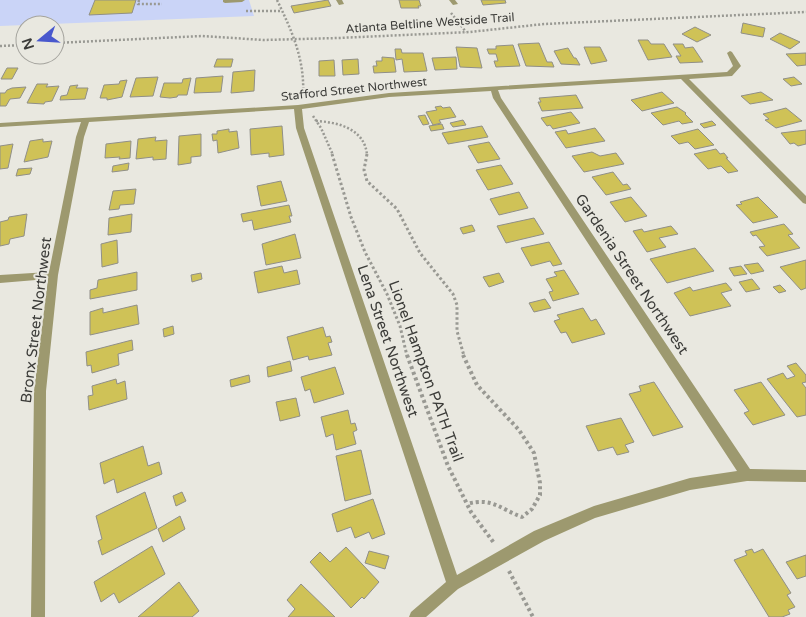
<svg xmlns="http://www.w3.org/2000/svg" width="806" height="617" viewBox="0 0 806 617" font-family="'Varela Round',sans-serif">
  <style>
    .green { fill: #cad4f7 }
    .building { fill: #cfc257; stroke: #908f88 }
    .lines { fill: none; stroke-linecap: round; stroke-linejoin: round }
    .path-far2 { stroke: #999993; stroke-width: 2.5; stroke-dasharray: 2 2; stroke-linecap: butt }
    .path-far1 { stroke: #999993; stroke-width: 3; stroke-dasharray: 2.5 2.5; stroke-linecap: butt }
    .path { stroke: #999993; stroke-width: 4; stroke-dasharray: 3 3; stroke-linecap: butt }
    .service { fill: #9d996f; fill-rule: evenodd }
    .minor { fill: #9d996f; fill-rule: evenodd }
    .labels { text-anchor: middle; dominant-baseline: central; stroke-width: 4; stroke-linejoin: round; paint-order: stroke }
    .far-street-label { font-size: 12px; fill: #3c3c39; stroke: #e9e8e0 }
    .street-label { font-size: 15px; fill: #3c3c39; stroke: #e9e8e0 }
  </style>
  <rect width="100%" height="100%" fill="#e9e8e0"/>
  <polygon class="green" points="0,0 249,0 254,16 0,26"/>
  <g class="building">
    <polygon points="95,0 136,0 132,13 89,15"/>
    <polygon points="328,0 331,6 294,13 291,6"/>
    <polygon points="399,0 419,0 421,6 418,6 419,8 401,8"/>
    <polygon points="481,0 505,0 506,3 483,5"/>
    <polygon points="743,23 765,28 763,37 741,33"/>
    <polygon points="695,27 711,35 697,42 682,34"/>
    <polygon points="780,33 800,42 790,49 770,39"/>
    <polygon points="638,40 648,40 651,44 664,44 672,57 648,60"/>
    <polygon points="539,43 547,62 552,62 554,67 526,66 518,44"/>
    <polygon points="673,44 683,44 685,48 693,47 703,62 680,63 676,56 681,56"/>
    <polygon points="513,45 520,66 496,67 494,61 498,61 496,54 489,54 487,49 496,49 496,46"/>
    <polygon points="456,47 477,48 482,68 460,67"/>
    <polygon points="584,47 600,47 607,61 591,64"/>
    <polygon points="568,48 574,58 576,58 580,65 561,64 554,51"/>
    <polygon points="395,49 401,49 402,53 423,53 427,71 404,72 402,59 396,60"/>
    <polygon points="806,53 806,65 797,66 786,54"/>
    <polygon points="382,57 394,58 396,72 374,73 373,66 377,66 376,61 382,61"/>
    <polygon points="456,57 457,69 435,70 432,58"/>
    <polygon points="217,59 233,59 231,67 214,67"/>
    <polygon points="358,59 359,74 343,75 342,60"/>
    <polygon points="334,60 335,76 319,76 319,61"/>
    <polygon points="7,68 18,68 12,79 1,79"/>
    <polygon points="255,70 254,91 231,93 233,72"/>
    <polygon points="223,76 221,92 194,93 196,78"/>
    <polygon points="158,77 153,96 130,97 136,78"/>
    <polygon points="794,77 802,84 791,86 783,79"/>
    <polygon points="191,78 187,95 178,95 177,97 170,98 160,97 164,83 182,83 183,79"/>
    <polygon points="127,80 122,97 107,100 107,98 100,98 104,85 119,84 120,81"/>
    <polygon points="37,84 48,84 46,87 59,86 52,101 45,102 44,104 27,103"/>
    <polygon points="78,85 76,88 88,88 85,99 60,100 61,96 67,95 70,86"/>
    <polygon points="26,87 20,98 10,99 6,106 0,106 0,93 5,93 7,90 12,88"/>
    <polygon points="662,92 674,103 642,111 631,100"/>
    <polygon points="761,92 773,100 750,104 741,96"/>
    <polygon points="576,95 583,108 542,111 538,102 541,102 539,98"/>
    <polygon points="441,106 443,108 450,107 456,117 439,120 441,123 433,125 426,112 437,110 435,107"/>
    <polygon points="677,107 686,113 685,114 693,122 682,124 679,121 663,125 651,113"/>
    <polygon points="786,108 802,121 776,128 765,120 769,119 763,114"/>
    <polygon points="571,112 580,123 553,129 550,125 547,126 541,118"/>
    <polygon points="425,115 429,124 423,125 418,116"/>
    <polygon points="463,120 466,125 453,127 450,123"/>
    <polygon points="712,121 716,125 704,128 700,124"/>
    <polygon points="442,124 444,129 431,131 429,126"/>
    <polygon points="282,126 284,155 269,157 269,153 251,155 250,129"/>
    <polygon points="482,126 488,137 448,144 442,133"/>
    <polygon points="595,128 605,141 566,148 555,132 566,130 568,134"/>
    <polygon points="229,129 229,132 237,131 239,148 218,153 217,140 213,141 212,134 217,134 217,131"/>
    <polygon points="698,129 714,145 695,149 688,142 679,144 671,136"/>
    <polygon points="806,130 806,144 798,146 794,143 790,144 781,133"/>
    <polygon points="201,134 201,156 191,157 191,163 178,165 179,136"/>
    <polygon points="156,137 155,141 167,140 166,159 153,160 153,157 136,159 138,139"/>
    <polygon points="43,139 43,142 52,141 48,157 24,162 30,141"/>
    <polygon points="131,141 130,158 119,159 120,157 105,158 106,144"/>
    <polygon points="489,142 500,159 478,163 468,146"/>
    <polygon points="13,144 8,168 0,169 0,146"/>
    <polygon points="716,149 720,154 724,153 728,158 726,158 738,171 728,173 721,166 708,169 694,154"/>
    <polygon points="592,152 600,156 616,153 624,164 584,172 572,156"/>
    <polygon points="129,163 128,170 112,172 113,166"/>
    <polygon points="501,165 513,184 488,190 476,170"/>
    <polygon points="32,168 30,174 16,176 18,169"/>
    <polygon points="613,172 623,185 627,184 631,189 606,195 592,177"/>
    <polygon points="281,181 287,201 261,206 257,186"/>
    <polygon points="136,189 134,204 120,205 119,209 109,210 113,191"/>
    <polygon points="519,192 528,208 499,215 490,199"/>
    <polygon points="631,197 647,216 625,222 610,202"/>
    <polygon points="758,197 778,217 753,223 736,205 742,204 740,202"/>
    <polygon points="289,205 292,216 289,216 291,222 254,230 252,220 243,222 241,214"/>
    <polygon points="27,214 24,236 10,239 9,244 0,246 0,222 8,220 9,217"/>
    <polygon points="132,214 131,232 108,235 109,218"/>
    <polygon points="534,218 544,234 506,243 497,226"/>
    <polygon points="784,224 793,234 788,235 800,248 767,256 759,247 765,246 756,235 753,236 750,232"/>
    <polygon points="472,225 475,231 463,234 460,228"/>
    <polygon points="671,226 678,234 659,238 666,247 647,252 633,231 642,229 644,232"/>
    <polygon points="295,234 301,258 266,265 262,244"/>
    <polygon points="117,240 118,263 102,267 101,244"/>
    <polygon points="549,242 562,264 553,266 550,261 531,266 521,248"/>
    <polygon points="695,248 714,271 667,283 650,259"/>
    <polygon points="806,260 806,288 801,290 780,267"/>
    <polygon points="758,263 764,271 751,274 744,265"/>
    <polygon points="282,266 284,273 297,270 300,284 258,293 254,272"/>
    <polygon points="741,266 747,274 734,276 729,268"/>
    <polygon points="564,270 579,294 553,301 549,292 553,291 546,279 557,276 554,272"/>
    <polygon points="137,272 137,290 90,299 90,290 97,288 98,280"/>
    <polygon points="201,273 202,279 192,282 191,275"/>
    <polygon points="499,273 504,282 489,287 483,277"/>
    <polygon points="752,279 760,289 746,292 739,282"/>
    <polygon points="726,283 732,290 721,293 731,306 690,316 674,293 690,287 693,291"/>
    <polygon points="780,285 786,291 779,293 773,287"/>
    <polygon points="545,299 551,308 534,312 529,303"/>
    <polygon points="137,305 139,324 90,335 90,312 103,308 103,313"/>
    <polygon points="583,308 591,321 596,319 605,334 572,343 566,332 561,333 554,321 560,319 557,315"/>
    <polygon points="173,326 174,334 164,337 163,329"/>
    <polygon points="323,327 326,337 330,336 332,342 328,343 332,355 309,360 308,356 293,360 287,337"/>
    <polygon points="132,340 133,350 118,354 119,365 92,373 91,365 87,366 86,352"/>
    <polygon points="290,361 292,371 268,377 267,367"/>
    <polygon points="796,363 806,375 806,382 802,383 806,388 806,415 797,417 767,379 783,373 787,379 795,376 787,366"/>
    <polygon points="335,367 344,394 314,403 310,389 305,391 301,377"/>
    <polygon points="249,375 250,382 231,387 230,380"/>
    <polygon points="116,379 117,384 125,381 127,399 89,410 88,396 93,395 92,386"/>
    <polygon points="654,382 683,427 653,436 629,394 641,391 639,386"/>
    <polygon points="761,382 785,415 753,425 744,413 749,411 734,390"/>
    <polygon points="296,398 300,416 280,421 276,402"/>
    <polygon points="348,410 351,424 355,423 357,430 353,432 356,444 336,450 333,434 326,437 321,417"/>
    <polygon points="621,418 634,442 625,445 629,452 617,455 613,447 598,451 586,426"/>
    <polygon points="143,446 148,466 159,462 162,474 117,493 114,479 104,484 100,463"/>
    <polygon points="361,450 371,494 345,501 336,456"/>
    <polygon points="145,492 157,528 102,555 98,541 102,539 96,516"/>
    <polygon points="182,492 186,501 176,506 173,496"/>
    <polygon points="373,499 385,534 372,539 369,532 355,538 351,527 337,532 332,514"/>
    <polygon points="180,516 185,529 163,542 158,529"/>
    <polygon points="152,546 165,574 119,603 114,593 101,602 94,582"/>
    <polygon points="346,547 379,582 364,599 362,597 351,608 310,562 320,552 330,562"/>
    <polygon points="752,549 754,553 763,549 791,593 787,595 795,607 788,610 790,614 782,617 769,617 734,560 747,555 745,551"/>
    <polygon points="369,551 389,556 385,569 365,563"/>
    <polygon points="806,555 806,576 797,579 786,562"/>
    <polygon points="179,582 199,611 192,617 138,617"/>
    <polygon points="301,584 335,617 288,617 295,609 287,600"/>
  </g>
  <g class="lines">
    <g class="path-far2">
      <polyline points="139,0 138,4 162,4"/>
      <path d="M277 0C292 31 305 60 303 95"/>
      <polyline points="246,11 282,11"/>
      <polyline points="451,13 466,32"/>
      <polyline points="55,43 202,36 264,40 338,38 470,32 544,24 806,12"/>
      <polyline points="0,46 25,45"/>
      <polyline points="313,116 321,128 333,155"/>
      <path d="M316 121C338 122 365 129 367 155"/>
    </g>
    <g class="path-far1">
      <polyline points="332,154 351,217 365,252 387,294 400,326 407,356"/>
      <polyline points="367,154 364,170 367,181 397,209 420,253 453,294 457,305 457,331 464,356"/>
    </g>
    <g class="path">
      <polyline points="407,355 448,466 471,512 494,543"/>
      <path d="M463 355 477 385 519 430 534 453 540 483V495L532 509 522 517C500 509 492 497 467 504"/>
      <polyline points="509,571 533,617"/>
    </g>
    <polygon class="service" points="223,0 245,0 242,2 225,3 223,2"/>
    <g class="minor">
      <polygon points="336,0 342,0 344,4 339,5"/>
      <polygon points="449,0 455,0 458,4 453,5"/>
      <path d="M730 51 732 52 741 66 732 76 689 79 806 196V204L803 203 681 79 498 90 501 98 750 469 806 470V482L747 481 690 490 595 518 544 541 458 589 426 617H409L411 612 446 582 296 128 294 109 89 122 84 137 58 275 46 391 45 617H31L34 391 48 279 0 283V275L49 272 76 137 81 122 0 127V123L298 105 389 93 727 72 733 66 727 53ZM491 91 493 98 737 471 690 478 594 506 534 531 457 575 304 128 302 109 389 97Z"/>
    </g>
  </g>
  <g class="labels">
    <g class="far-street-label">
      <text transform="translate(430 23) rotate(-4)">Atlanta Beltline Westside Trail</text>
      <text transform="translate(354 89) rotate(-6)">Stafford Street Northwest</text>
    </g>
    <g class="street-label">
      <text transform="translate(632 274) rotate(56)">Gardenia Street Northwest</text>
      <text transform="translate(36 320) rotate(-83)">Bronx Street Northwest</text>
      <text transform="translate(388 341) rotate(71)">Lena Street Northwest</text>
      <text transform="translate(426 371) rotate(70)">Lionel Hampton PATH Trail</text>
    </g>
  </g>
  <g transform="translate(40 40) rotate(252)"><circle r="24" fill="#e9e8e0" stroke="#a4a39d"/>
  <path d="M0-4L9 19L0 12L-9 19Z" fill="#4958cd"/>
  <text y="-8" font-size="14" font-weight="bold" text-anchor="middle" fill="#3c3c39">N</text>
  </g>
</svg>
